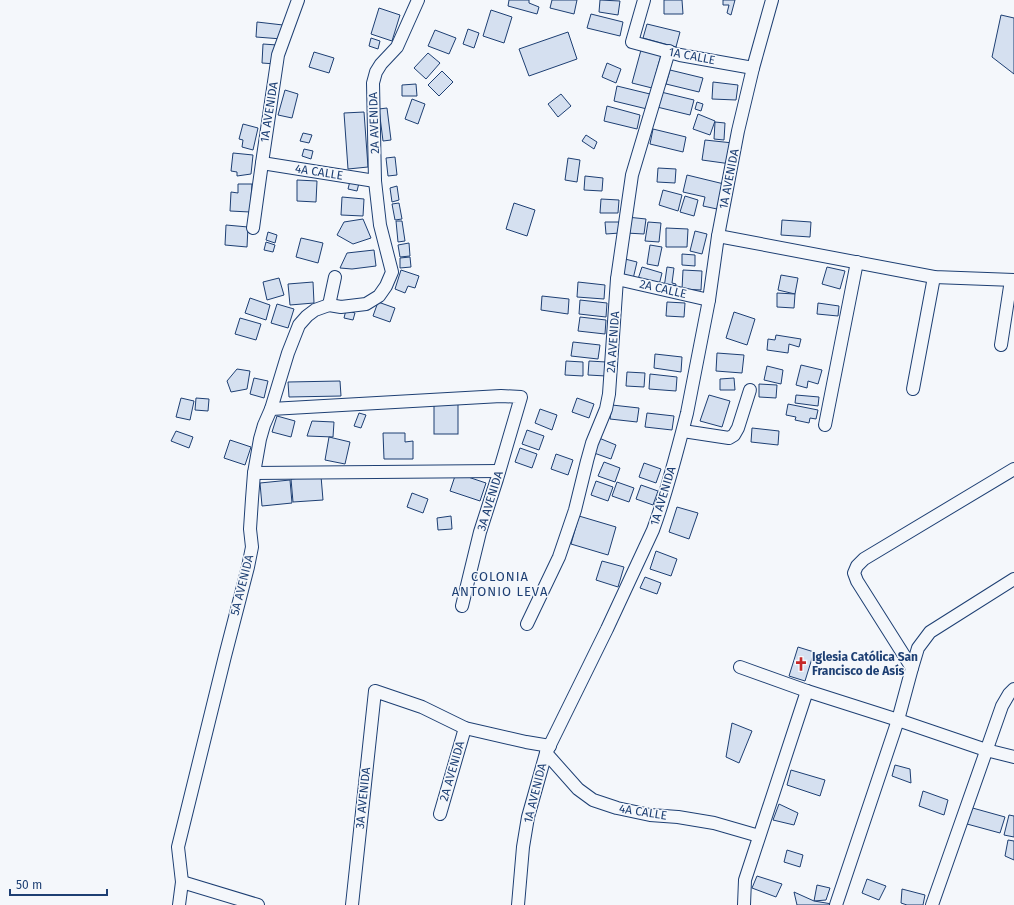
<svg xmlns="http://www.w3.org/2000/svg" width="1014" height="905" viewBox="0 0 1014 905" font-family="'Fira Sans',sans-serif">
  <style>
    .building { fill: #d5e0f0; stroke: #1d3f73 }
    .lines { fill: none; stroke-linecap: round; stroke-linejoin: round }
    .street-casing { stroke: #1d3f73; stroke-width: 14 }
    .street { stroke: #f4f7fb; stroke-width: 12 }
    .labels { text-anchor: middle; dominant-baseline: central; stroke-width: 3; stroke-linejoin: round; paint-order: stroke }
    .street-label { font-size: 12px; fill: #1d3f73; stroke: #f4f7fb }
    .poi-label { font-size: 12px; font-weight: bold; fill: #1d3f73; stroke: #f4f7fb; text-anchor: start }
    .neighbourhood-label { font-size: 13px; letter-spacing: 1px; fill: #1d3f73; stroke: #f4f7fb }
  </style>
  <rect width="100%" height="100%" fill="#f4f7fb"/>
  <g class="building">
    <polygon points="509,0 529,0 529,3 539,7 537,14 508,6"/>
    <polygon points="552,0 577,0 574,14 550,8"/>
    <polygon points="600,0 620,1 618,15 599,12"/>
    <polygon points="664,0 682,0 683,14 664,14"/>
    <polygon points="723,0 735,0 731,15 727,13 729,5 723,5"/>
    <polygon points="379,8 400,15 392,41 371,34"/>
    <polygon points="491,10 512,17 504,43 483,36"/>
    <polygon points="591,14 623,22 620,36 587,28"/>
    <polygon points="1001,15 1014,18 1014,74 992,57"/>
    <polygon points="257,22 283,25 282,39 256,37"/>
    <polygon points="647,24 680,32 676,47 643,38"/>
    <polygon points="468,29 479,33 474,48 463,44"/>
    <polygon points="435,30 456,38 449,54 428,46"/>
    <polygon points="568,32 577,59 529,76 519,49"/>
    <polygon points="371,38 380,41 378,49 369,46"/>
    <polygon points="263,44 277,45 276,64 262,63"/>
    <polygon points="641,50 661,55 652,88 632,83"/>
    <polygon points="314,52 334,58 329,73 309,67"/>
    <polygon points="428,53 440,63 426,79 414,68"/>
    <polygon points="607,63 621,69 616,83 602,77"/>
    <polygon points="670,70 703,78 699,92 666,84"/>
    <polygon points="442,71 453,82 439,96 428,85"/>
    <polygon points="713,82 738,85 736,100 712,99"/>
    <polygon points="416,84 417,96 402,96 402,85"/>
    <polygon points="617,86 650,94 647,109 614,101"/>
    <polygon points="285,90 298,94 292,118 278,115"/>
    <polygon points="661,92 694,100 690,115 657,107"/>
    <polygon points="561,94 571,106 558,117 548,104"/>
    <polygon points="412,99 425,104 418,124 405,119"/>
    <polygon points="697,102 703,104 701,111 695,109"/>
    <polygon points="607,106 640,115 637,129 604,121"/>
    <polygon points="387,108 391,140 383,141 379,109"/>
    <polygon points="364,112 368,167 348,169 344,113"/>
    <polygon points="698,114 715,121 710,135 693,129"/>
    <polygon points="715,122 725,123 724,140 714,139"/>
    <polygon points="243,124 258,128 253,150 242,147 243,140 239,139"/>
    <polygon points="653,129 686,137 683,152 650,144"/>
    <polygon points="303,133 312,135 309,143 300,141"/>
    <polygon points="586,135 597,142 594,149 582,141"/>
    <polygon points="705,140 733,143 731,164 702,160"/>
    <polygon points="304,149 313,151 311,159 302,156"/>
    <polygon points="233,153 253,155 251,174 237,176 237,172 231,171"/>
    <polygon points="395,157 397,175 388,176 386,158"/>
    <polygon points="568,158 580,160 577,182 565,180"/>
    <polygon points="658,168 676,169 675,183 657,182"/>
    <polygon points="687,175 724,184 717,209 703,206 705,197 683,192"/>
    <polygon points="585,176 603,178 602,191 584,190"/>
    <polygon points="297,180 317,181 316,202 297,201"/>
    <polygon points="350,181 359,183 357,191 348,189"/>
    <polygon points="238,184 252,184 250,212 230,211 231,192 238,193"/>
    <polygon points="397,186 399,200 392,202 390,188"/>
    <polygon points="663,190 682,195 678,211 659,205"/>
    <polygon points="685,196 698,200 694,216 680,212"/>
    <polygon points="342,197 364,199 363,216 341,215"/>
    <polygon points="601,199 619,200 618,213 600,213"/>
    <polygon points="399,203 402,219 395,220 392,204"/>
    <polygon points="514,203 535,210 527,236 506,229"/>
    <polygon points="627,217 646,219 644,234 626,233"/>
    <polygon points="363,219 371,238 353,244 337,235 344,222"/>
    <polygon points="782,220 811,222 810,237 781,235"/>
    <polygon points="396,221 402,221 405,241 398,242"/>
    <polygon points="605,222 620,222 620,233 606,234"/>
    <polygon points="648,222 661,223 659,242 645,241"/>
    <polygon points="226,225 248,227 247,247 225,245"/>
    <polygon points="666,228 688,229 687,247 666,247"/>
    <polygon points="695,231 707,234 702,254 690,251"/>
    <polygon points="268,232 277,235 275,243 266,240"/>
    <polygon points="301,238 323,243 318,263 296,257"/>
    <polygon points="266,242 275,245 273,252 264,250"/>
    <polygon points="409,243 410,256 400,257 398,245"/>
    <polygon points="650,245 662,247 658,266 647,264"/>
    <polygon points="374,250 376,266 352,269 340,268 347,253"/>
    <polygon points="682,254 695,255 695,266 682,265"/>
    <polygon points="410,257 411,267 400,268 400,258"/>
    <polygon points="625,259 637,262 633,279 621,277"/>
    <polygon points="642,267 662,273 659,285 638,279"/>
    <polygon points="667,267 674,268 672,283 676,284 675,290 664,288"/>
    <polygon points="827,267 845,271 840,289 822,284"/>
    <polygon points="401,270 419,276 415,288 408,286 405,293 395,289"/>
    <polygon points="683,270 702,271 701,290 682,289"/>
    <polygon points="781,275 798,278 795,294 778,290"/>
    <polygon points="279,278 284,295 267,300 263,282"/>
    <polygon points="313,282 314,303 290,305 288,284"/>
    <polygon points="578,282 605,285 604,299 577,297"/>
    <polygon points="777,293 795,294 794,308 777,307"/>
    <polygon points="542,296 569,299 568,314 541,310"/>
    <polygon points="250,298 270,305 266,320 245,313"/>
    <polygon points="580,300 607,303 606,317 579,314"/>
    <polygon points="378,302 395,308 390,322 373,316"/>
    <polygon points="667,302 685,303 684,317 666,316"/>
    <polygon points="818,303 839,306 838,316 817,314"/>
    <polygon points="277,304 294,309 288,328 271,323"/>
    <polygon points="346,310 355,313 353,320 344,318"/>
    <polygon points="734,312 755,319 747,345 726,338"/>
    <polygon points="580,317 606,320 605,334 578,331"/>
    <polygon points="240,318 261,324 256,340 235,334"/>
    <polygon points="776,335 801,339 799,347 789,344 788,353 767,350 768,339 775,340"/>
    <polygon points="573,342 600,345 598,359 571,356"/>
    <polygon points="717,353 744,355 742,373 716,371"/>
    <polygon points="655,354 682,357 681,372 654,368"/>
    <polygon points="566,361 583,362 583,376 565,375"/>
    <polygon points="589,361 606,362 606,376 588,375"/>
    <polygon points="801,365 822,370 818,384 808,381 807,388 796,385"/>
    <polygon points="767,366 783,370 781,384 764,380"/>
    <polygon points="237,369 250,371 247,389 231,392 227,381"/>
    <polygon points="627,372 645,373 644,387 626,386"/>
    <polygon points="650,374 677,377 676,391 649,389"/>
    <polygon points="254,378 268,381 264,398 250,394"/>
    <polygon points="734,378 735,390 720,390 720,379"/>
    <polygon points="340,381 341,396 289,397 288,382"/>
    <polygon points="759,384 777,385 776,398 759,397"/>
    <polygon points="709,395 730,401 722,427 700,421"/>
    <polygon points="796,395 819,397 818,406 795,403"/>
    <polygon points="181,398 194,401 190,420 176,417"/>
    <polygon points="196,398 209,399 208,411 195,410"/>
    <polygon points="577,398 594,404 589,418 572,412"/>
    <rect x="434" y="404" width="24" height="30"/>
    <polygon points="788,404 818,410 816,419 810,418 809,423 795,420 796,417 786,415"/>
    <polygon points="612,405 639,408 637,422 610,419"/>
    <polygon points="540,409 557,415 552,430 535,423"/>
    <polygon points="359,413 366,415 361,428 354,426"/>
    <polygon points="647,413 674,416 672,430 645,427"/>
    <polygon points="277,416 295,421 291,437 272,432"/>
    <polygon points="312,421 334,422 333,437 307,436"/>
    <polygon points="752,428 779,431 778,445 751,442"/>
    <polygon points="527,430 544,436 539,450 522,444"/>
    <polygon points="176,431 193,437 189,448 171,441"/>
    <polygon points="383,433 405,433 405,442 413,441 413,459 384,459"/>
    <polygon points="329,437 350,442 345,464 325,460"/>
    <polygon points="599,438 616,445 611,459 594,453"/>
    <polygon points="230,440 251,447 245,465 224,458"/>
    <polygon points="520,448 537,454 532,468 515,462"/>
    <polygon points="556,454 573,460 568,475 551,469"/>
    <polygon points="604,462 620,468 615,482 598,476"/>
    <polygon points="644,463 661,469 656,483 639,477"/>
    <polygon points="456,473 486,483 480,501 450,491"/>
    <polygon points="321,476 323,500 293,502 291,479"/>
    <polygon points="290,480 292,503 262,506 260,483"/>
    <polygon points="596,481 613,487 608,501 591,495"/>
    <polygon points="617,482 634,488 629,502 612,496"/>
    <polygon points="641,485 658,491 653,505 636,499"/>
    <polygon points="412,493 428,499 423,513 407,507"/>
    <polygon points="677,507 698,513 689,539 669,532"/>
    <polygon points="451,516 452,529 438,530 437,518"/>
    <polygon points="579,516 616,527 608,555 571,544"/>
    <polygon points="656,551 677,559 671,576 650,569"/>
    <polygon points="602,561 624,567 618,587 596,580"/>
    <polygon points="645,577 661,583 657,594 640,588"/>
    <polygon points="798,647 814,652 805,681 789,676"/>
    <polygon points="732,723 752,731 739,763 726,757"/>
    <polygon points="895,765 910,769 911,783 892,776"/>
    <polygon points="791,770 825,780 820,796 787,785"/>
    <polygon points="923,791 948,800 944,815 919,806"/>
    <polygon points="779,804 798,813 794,825 773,820"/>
    <polygon points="969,807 1005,817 1000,833 967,824"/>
    <polygon points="1009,815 1014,816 1014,837 1004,835"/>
    <polygon points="1008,840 1014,841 1014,860 1005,856"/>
    <polygon points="787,850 803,855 800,867 784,862"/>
    <polygon points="757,876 782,884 776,897 752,888"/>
    <polygon points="867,879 886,886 879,900 862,893"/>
    <polygon points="817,885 830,888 826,900 814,901"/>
    <polygon points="902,889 925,895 923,905 907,905 901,903"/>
    <polygon points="794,892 814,901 832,904 831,905 797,905"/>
  </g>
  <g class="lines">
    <defs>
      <g id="street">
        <polyline points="644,0 632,42 680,55 753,68"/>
        <polyline points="262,163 375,181"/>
        <polyline points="253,228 262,163 278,55 298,0"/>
        <polyline points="718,236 934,277 1014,280"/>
        <polyline points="617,279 709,300"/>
        <polyline points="329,305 341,307 366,304 379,296 386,286 392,272 380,225 375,181 373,83 376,72 381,64 397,47 418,0"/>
        <polyline points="329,305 335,277"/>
        <polyline points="1001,345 1011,280"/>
        <polyline points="913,389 934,277"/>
        <polyline points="271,409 501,396 521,397 497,479 480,532 462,606"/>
        <polyline points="825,425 857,262"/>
        <polyline points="683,431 729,438 734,435 738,428 750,390"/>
        <polyline points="254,473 499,471"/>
        <polyline points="527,624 559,557 575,510 587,461 592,443 606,409 609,394 617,279 632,175 669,51"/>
        <polyline points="740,667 807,691 898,720 986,750 1014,757"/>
        <polyline points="912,668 857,581 854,573 857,566 864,559 1014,469"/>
        <polyline points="546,753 578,789 593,800 617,808 650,815 678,817 714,823 759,836"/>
        <polyline points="440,814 465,728"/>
        <polyline points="182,882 258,905"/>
        <polyline points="179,905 182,882 178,847 225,656 248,567 252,547 250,529 252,499 254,473 260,439 264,425 271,409 288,353 299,325 307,316 315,310 329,305"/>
        <polyline points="352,905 375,691 422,707 465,728 526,742 550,746"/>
        <path d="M518 905 523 847 528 817 546 753 607 629 653 530C667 492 677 452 687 413L709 300 718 236 738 131 753 68 772 0"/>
        <polyline points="744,905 745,880 807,691"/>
        <polyline points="836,905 898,720 912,668 918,648 930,632 1014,579"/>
        <polyline points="932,905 1002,706 1009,694 1014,689"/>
      </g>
    </defs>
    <use href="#street" class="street-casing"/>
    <use href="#street" class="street"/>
  </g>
  <defs>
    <symbol id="church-bare" viewBox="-9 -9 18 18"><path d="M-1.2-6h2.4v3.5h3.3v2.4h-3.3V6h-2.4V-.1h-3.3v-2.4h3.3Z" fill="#c62828" stroke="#f4f7fb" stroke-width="2.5" paint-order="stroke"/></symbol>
  </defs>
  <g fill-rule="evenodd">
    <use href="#church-bare" x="791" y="654" width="20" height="20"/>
  </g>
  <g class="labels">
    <g class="street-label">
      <text transform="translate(692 56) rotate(11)">1A CALLE</text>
      <text transform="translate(269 112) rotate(-81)">1A AVENIDA</text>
      <text transform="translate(374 123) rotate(-92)">2A AVENIDA</text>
      <text transform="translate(319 172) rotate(9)">4A CALLE</text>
      <text transform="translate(729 179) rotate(-79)">1A AVENIDA</text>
      <text transform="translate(663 289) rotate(13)">2A CALLE</text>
      <text transform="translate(613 342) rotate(-86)">2A AVENIDA</text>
      <text transform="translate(663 496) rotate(-73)">1A AVENIDA</text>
      <text transform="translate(490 501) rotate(-73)">3A AVENIDA</text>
      <text transform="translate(242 585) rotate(-76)">5A AVENIDA</text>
      <text transform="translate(452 771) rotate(-74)">2A AVENIDA</text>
      <text transform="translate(535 793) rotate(-76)">1A AVENIDA</text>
      <text transform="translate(363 798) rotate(-84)">3A AVENIDA</text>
      <text transform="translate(643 812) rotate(9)">4A CALLE</text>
    </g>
    <g class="poi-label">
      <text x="812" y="657">Iglesia Católica San<tspan x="812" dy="14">Francisco de Asís</tspan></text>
    </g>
    <g class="neighbourhood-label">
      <text x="500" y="576">COLONIA<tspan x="500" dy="15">ANTONIO LEVA</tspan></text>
    </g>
  </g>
  <path d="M10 889v6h97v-6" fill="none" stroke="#1d3f73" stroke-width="2"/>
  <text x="16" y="889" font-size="12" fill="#1d3f73" stroke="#f4f7fb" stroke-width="3" paint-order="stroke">50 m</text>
</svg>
